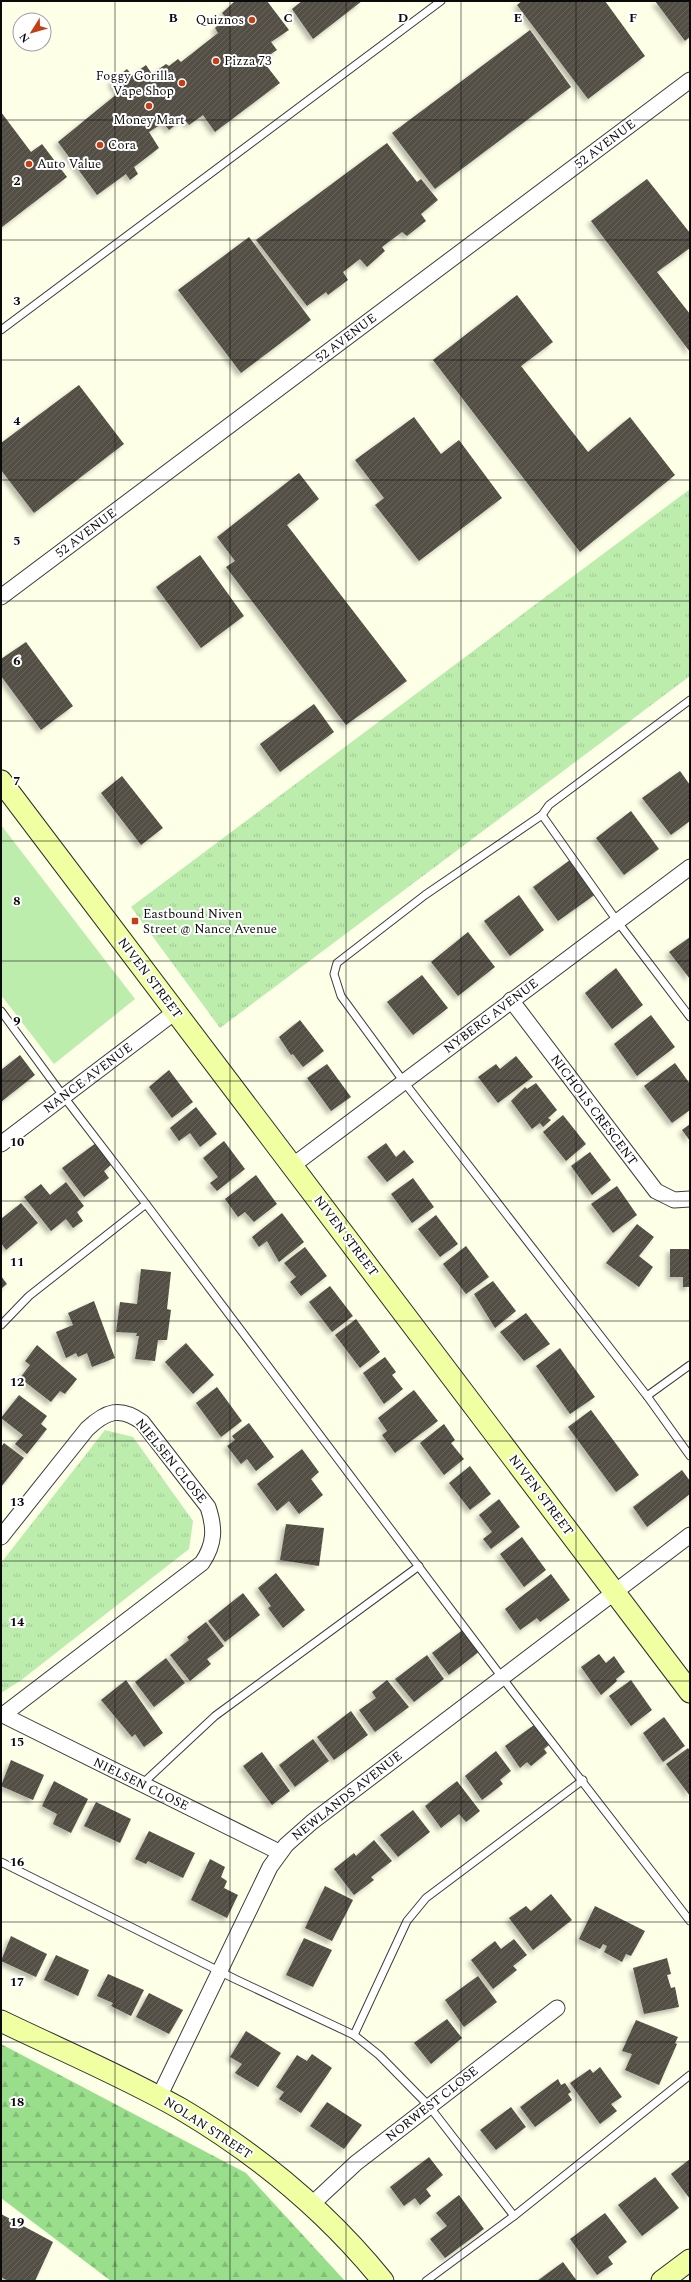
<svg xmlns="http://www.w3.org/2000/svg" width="691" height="2282" viewBox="0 0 691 2282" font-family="Spectral,serif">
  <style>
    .grass { fill: #bcedad }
    .forest { fill: url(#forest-firs) }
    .park { fill: url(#park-tufts) }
    .building { fill: url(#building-hatch); filter: url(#shadow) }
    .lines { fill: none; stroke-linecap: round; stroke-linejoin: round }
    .lane-casing { stroke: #3d3d3d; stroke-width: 9 }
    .street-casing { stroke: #3d3d3d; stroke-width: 17 }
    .secondary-casing { stroke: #2c2c2c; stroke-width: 23 }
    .lane { stroke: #fff; stroke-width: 7 }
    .street { stroke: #fff; stroke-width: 15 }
    .secondary { stroke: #f0ffa2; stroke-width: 21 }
    .grid { fill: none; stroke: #0a0a0a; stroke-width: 1; stroke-opacity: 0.55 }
    .poi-dot { fill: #c63e16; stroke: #fff; stroke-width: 1.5 }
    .labels { text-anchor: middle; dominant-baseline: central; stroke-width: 4; stroke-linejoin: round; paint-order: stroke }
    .poi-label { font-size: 13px; fill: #0a0a0a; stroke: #fff; text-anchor: start }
    .street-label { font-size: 13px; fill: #0a0a0a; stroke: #fff }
    .grid-label { font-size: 13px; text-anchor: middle; font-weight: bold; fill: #0a0a0a; stroke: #fff; stroke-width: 4; stroke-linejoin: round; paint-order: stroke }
  </style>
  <defs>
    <pattern id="forest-firs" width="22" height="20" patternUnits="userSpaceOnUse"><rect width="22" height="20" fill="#99df8b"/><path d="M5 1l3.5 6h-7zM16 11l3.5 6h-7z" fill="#82be77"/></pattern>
    <pattern id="park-tufts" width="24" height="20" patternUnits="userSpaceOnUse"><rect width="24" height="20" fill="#bcedad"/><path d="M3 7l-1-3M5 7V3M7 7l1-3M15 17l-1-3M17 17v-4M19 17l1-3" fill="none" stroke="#a0ca94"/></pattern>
    <pattern id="building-hatch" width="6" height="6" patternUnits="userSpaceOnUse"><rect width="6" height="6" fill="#534f45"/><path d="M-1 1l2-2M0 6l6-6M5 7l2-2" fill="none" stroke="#67645c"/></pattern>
    <filter id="shadow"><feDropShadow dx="-3.5" dy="3.5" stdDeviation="2" flood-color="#0004"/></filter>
  </defs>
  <rect width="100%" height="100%" fill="#fdffe7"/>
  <polygon class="grass" points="1,825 135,999 54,1064 1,995"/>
  <polygon class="forest" points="1,2044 246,2173 345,2281 111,2281 1,2198"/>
  <g class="park">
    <polygon points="690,489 690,676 220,1028 131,907"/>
    <polygon points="105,1430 133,1437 193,1521 189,1549 20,1681 1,1693 1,1563"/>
  </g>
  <g class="building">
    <polygon points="235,1 267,1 289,30 271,42 277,50 262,60 280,83 215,132 203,115 189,125 184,119 169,130 163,123 149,132 159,148 134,167 138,174 130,180 126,174 97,195 58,142 118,93 111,82 127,69 132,75 146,65 152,74 166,64 169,66 178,59 181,62 218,33 215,28 226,18 222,13"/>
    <polygon points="302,1 362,1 313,39 292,9"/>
    <polygon points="522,1 605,1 645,56 588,99 517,5"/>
    <polygon points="655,1 690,1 690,37 685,41"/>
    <polygon points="530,30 571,87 435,189 392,133"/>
    <polygon points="1,112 31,152 42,144 67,177 2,227"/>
    <polygon points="387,143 417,182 421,179 438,200 421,214 426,221 407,236 402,232 382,247 385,251 367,267 360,259 343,272 348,280 328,295 326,292 307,306 256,240"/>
    <polygon points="647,179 690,233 690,248 657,272 690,314 690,352 591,221"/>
    <polygon points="249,237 311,320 241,373 178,290"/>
    <polygon points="517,295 553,342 521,366 588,452 630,417 675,475 580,552 433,360"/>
    <polygon points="79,385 124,444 34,513 1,470 1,443"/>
    <polygon points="414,417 441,454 459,440 502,498 419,561 375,505 384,498 355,460"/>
    <polygon points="299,473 319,499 287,525 407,681 346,725 226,567 235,561 217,537"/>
    <polygon points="200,555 244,616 201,648 156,587"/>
    <polygon points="26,642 73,706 41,730 1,676 1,659"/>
    <polygon points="314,704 334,732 280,772 260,744"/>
    <polygon points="680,771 690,785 690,821 671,835 642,798"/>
    <polygon points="122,776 163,828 141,845 101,793"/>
    <polygon points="631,811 659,849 624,875 596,838"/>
    <polygon points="570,860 596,894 558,921 533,887"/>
    <polygon points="519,895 544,930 510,956 484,921"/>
    <polygon points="468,932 495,967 458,996 431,962"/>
    <polygon points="690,937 690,979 669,952"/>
    <polygon points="616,968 643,1005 612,1029 585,993"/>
    <polygon points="422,975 448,1008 413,1035 387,1002"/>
    <polygon points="651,1015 675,1047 637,1076 614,1044"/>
    <polygon points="300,1020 324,1051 303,1067 293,1054 291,1055 279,1037"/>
    <polygon points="20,1055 35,1075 1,1102 1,1070"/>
    <polygon points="516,1056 533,1077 498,1103 478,1077 496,1064 500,1069"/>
    <polygon points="675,1063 690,1084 690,1110 672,1123 644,1086"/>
    <polygon points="327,1064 351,1097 331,1111 307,1078"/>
    <polygon points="169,1070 193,1102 172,1118 149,1087"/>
    <polygon points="536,1083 557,1110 548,1118 551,1120 543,1127 540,1123 532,1129 511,1101 525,1087 527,1089"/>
    <polygon points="196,1107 217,1134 200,1147 190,1133 179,1141 170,1128"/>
    <polygon points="563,1115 586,1144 566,1161 543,1132"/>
    <polygon points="690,1124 690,1141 682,1130"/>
    <polygon points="224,1141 245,1169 217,1191 210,1183 218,1177 203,1158"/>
    <polygon points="96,1143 112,1164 104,1171 109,1178 84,1197 62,1168"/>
    <polygon points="386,1143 396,1157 404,1150 414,1162 387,1182 367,1157"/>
    <polygon points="590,1152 611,1180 592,1195 571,1166"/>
    <polygon points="256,1175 277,1204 254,1222 245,1212 238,1217 225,1199"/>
    <polygon points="413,1178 434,1207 412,1223 391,1194"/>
    <polygon points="66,1182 84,1206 77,1212 83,1221 73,1228 66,1219 51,1231 24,1197 41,1184 50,1195"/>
    <polygon points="617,1186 637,1215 613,1233 591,1204"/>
    <polygon points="21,1203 38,1223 6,1250 1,1243 1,1219"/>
    <polygon points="282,1213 304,1242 279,1262 267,1241 259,1247 252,1237"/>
    <polygon points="436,1215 458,1244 440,1257 418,1229"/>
    <polygon points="637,1224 654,1237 639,1256 653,1267 639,1287 606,1263"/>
    <polygon points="466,1246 489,1277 466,1294 443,1264"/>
    <polygon points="305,1247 327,1276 301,1296 290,1282 296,1277 284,1263"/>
    <polygon points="670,1249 690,1249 690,1287 683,1287 683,1277 670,1277"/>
    <polygon points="141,1269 171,1272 167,1309 171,1310 167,1340 158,1340 155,1361 135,1359 139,1336 136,1336 137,1333 116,1332 120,1302 137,1304"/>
    <polygon points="1,1276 7,1284 1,1289"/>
    <polygon points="493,1281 516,1311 495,1328 474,1294"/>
    <polygon points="330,1286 353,1316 332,1332 309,1302"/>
    <polygon points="94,1301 115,1358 92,1367 87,1353 78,1357 76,1353 66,1358 56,1332 73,1325 68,1313"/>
    <polygon points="526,1313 550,1344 524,1361 500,1332"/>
    <polygon points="356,1319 380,1352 360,1368 335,1335"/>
    <polygon points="186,1343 214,1375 193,1394 165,1362"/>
    <polygon points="37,1345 77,1379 65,1394 60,1391 51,1402 20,1378 30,1365 25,1361"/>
    <polygon points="560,1348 595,1397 570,1414 536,1366"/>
    <polygon points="385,1357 396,1372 392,1375 403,1389 384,1404 363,1373"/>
    <polygon points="217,1387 242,1421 221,1437 196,1403"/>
    <polygon points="414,1390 438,1421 395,1453 382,1435 387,1431 378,1418"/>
    <polygon points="19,1395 47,1416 41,1424 47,1429 27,1454 15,1444 23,1435 1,1418"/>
    <polygon points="591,1410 639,1475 616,1492 568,1427"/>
    <polygon points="249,1423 274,1457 256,1471 247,1459 241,1464 227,1446 235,1440 232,1436"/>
    <polygon points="444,1424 455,1440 451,1443 464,1459 444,1475 420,1443"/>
    <polygon points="4,1443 24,1458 1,1487 1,1447"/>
    <polygon points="302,1449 319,1472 311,1479 323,1495 299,1514 289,1501 277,1511 257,1484"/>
    <polygon points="470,1466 491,1494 470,1510 449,1483"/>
    <polygon points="682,1470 690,1481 690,1494 647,1527 633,1507"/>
    <polygon points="499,1499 520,1527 491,1549 483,1539 492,1532 479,1515"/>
    <polygon points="286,1524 324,1528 319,1566 280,1560"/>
    <polygon points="522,1537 546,1570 524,1587 500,1554"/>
    <polygon points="276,1573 305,1610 283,1628 268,1608 271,1606 258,1588"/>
    <polygon points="551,1574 570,1600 540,1622 537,1618 520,1630 505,1609"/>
    <polygon points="243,1593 260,1615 225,1642 208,1621"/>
    <polygon points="206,1622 224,1646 207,1659 211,1664 190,1681 170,1655 189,1640 187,1637"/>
    <polygon points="464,1629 480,1651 449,1675 432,1653"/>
    <polygon points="599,1654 606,1663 614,1656 625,1672 616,1679 617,1681 601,1695 581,1667"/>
    <polygon points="427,1655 444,1679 414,1702 395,1679"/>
    <polygon points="166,1658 185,1683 154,1707 135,1682"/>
    <polygon points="126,1680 163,1733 144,1747 135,1734 132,1737 101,1700"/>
    <polygon points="387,1680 409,1707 375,1732 359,1710 376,1698 372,1692"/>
    <polygon points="631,1680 652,1710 631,1726 609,1696"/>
    <polygon points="351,1711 368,1735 334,1760 317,1737"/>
    <polygon points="664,1717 685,1746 663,1762 643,1733"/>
    <polygon points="534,1725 549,1745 544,1749 547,1753 531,1766 527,1762 520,1768 505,1746"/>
    <polygon points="313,1739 329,1761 295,1787 279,1765"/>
    <polygon points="688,1748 690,1751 690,1796 666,1764"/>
    <polygon points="496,1751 511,1771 500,1780 503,1784 482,1800 465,1776"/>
    <polygon points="262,1752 290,1791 272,1805 243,1766"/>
    <polygon points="11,1760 44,1775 33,1800 1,1786"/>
    <polygon points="54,1781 88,1799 71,1833 53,1824 57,1814 42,1806"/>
    <polygon points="457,1781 480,1811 466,1822 459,1814 441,1828 425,1806"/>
    <polygon points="96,1802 131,1819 120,1843 84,1826"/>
    <polygon points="413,1810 430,1832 398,1857 380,1835"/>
    <polygon points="149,1831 195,1853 183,1878 148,1861 146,1864 135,1859"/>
    <polygon points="374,1840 392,1861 371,1877 374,1880 354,1895 334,1869 354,1853 356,1856"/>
    <polygon points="210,1859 225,1867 221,1877 227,1881 224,1888 238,1895 227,1918 191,1900"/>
    <polygon points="325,1886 353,1900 332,1941 305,1928"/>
    <polygon points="551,1894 572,1920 533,1950 509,1918 526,1906 531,1911"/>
    <polygon points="595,1906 645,1931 631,1956 626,1954 622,1962 604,1952 607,1946 603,1944 600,1949 579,1939"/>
    <polygon points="11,1936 47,1954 36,1977 1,1961"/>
    <polygon points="304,1938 332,1950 313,1987 286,1975"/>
    <polygon points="514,1939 527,1955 513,1966 517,1970 493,1989 471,1960 495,1941 501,1949"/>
    <polygon points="56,1955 89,1970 78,1996 44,1980"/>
    <polygon points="667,1958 671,1974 667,1975 671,1988 675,1987 679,2007 644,2014 633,1968"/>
    <polygon points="108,1974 144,1990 131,2016 111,2006 113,2003 97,1996"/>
    <polygon points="478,1976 497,2002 464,2027 445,2000"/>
    <polygon points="149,1993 183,2010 169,2034 136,2017"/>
    <polygon points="447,2019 462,2038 431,2064 414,2043"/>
    <polygon points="636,2020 678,2037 675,2043 677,2044 659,2085 625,2070 632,2054 622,2051"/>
    <polygon points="246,2031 281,2053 258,2087 235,2073 242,2064 230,2057"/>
    <polygon points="312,2054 332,2068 301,2113 279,2099 284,2092 276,2087 297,2055 307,2061"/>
    <polygon points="600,2067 622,2097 611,2104 617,2111 600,2124 570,2083 590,2069 593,2073"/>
    <polygon points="558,2079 561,2085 565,2083 571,2092 568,2094 572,2100 535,2127 520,2107"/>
    <polygon points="327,2102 362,2125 344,2149 310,2126"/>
    <polygon points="511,2107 526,2127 496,2150 480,2130"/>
    <polygon points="429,2157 443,2175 426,2189 431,2196 420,2205 415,2198 404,2206 390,2187"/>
    <polygon points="690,2159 690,2199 671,2174"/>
    <polygon points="655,2177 679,2208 642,2236 618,2205"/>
    <polygon points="459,2195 484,2229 445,2258 430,2239 447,2226 436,2213"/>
    <polygon points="605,2213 627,2242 608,2257 613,2264 597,2275 570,2239"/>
    <polygon points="1,2214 53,2242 35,2281 8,2281 1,2277"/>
    <polygon points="563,2262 577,2281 537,2281"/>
  </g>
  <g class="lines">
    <defs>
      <g id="lane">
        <polyline points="1,330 441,1"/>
        <polyline points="690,700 549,805 542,815 425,895 337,963 334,974 341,996 404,1082 647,1396 690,1456"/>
        <polyline points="542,815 617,921 690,1017"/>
        <polyline points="1,1011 64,1097 146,1204 513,1692 690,1921"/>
        <polyline points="1,1325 29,1296 146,1204"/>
        <polyline points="647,1396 690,1365"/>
        <polyline points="141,1785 215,1716 419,1566"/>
        <polyline points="1,1862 235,1979 354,2035 379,2055 429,2106 514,2216"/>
        <polyline points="354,2035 407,1921 426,1898 583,1780"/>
        <polyline points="426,2281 514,2216 690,2075"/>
      </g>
      <g id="street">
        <polyline points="1,597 690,80"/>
        <polyline points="511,1000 656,1191 674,1200 690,1199"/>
        <polyline points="1,1144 175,1012"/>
        <polyline points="292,1166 690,867"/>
        <path d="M1 1537 87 1429C106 1411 120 1406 142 1422L208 1507C215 1528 215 1544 202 1563L3 1715"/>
        <polyline points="1,1714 279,1852"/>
        <polyline points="159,2097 270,1867 286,1845 312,1822 690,1535"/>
        <polyline points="311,2205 356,2163 557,2008"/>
      </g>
      <g id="secondary">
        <polyline points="1,781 690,1692"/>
        <path d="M1 2021C61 2050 123 2076 181 2109 257 2154 327 2212 383 2281"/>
        <polyline points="662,2281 690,2260"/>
      </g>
    </defs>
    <use href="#lane" class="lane-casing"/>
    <use href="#street" class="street-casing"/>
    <use href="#secondary" class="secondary-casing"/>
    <use href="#lane" class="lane"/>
    <use href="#street" class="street"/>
    <use href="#secondary" class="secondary"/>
  </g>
  <path class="grid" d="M115 1V2281M230 1V2281M346 1V2281M461 1V2281M576 1V2281M1 120H690M1 240H690M1 360H690M1 480H690M1 601H690M1 721H690M1 841H690M1 961H690M1 1081H690M1 1201H690M1 1321H690M1 1441H690M1 1561H690M1 1681H690M1 1802H690M1 1922H690M1 2042H690M1 2162H690"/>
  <g class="poi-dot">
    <circle cx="252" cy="20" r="4"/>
    <circle cx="216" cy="61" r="4"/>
    <circle cx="182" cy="83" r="4"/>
    <circle cx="149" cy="106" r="4"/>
    <circle cx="100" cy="145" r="4"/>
    <circle cx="29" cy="164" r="4"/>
    <rect x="131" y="917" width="8" height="8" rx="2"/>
  </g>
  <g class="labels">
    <g class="poi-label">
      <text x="244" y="20" text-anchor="end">Quiznos</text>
      <text x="224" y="61">Pizza 73</text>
      <text x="174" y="76" text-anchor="end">Foggy Gorilla<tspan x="174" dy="15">Vape Shop</tspan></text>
      <text x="149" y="120" text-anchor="middle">Money Mart</text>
      <text x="108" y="145">Cora</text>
      <text x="37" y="164">Auto Value</text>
      <text x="143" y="914">Eastbound Niven<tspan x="143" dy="15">Street @ Nance Avenue</tspan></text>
    </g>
    <g class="street-label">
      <text transform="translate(605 144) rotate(-37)">52 AVENUE</text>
      <text transform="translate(346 338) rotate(-37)">52 AVENUE</text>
      <text transform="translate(86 533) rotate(-37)">52 AVENUE</text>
      <text transform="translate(150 978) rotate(53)">NIVEN STREET</text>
      <text transform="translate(491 1016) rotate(-37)">NYBERG AVENUE</text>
      <text transform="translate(88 1078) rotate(-37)">NANCE AVENUE</text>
      <text transform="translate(594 1110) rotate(53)">NICHOLS CRESCENT</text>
      <text transform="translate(346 1236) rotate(53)">NIVEN STREET</text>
      <text transform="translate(171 1461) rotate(51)">NIELSEN CLOSE</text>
      <text transform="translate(541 1495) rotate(53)">NIVEN STREET</text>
      <text transform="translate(141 1784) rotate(26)">NIELSEN CLOSE</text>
      <text transform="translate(347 1796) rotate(-38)">NEWLANDS AVENUE</text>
      <text transform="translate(432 2104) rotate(-38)">NORWEST CLOSE</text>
      <text transform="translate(208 2128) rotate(33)">NOLAN STREET</text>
    </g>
  </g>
  <g class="grid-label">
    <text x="173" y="22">B</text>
    <text x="288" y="22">C</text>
    <text x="403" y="22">D</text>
    <text x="518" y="22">E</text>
    <text x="633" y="22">F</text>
    <text x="17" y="185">2</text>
    <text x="17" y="305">3</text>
    <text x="17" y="425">4</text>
    <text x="17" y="545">5</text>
    <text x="17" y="665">6</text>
    <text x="17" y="785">7</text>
    <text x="17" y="905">8</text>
    <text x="17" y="1025">9</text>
    <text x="17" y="1146">10</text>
    <text x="17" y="1266">11</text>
    <text x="17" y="1386">12</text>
    <text x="17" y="1506">13</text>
    <text x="17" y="1626">14</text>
    <text x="17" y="1746">15</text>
    <text x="17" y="1866">16</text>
    <text x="17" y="1986">17</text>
    <text x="17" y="2106">18</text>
    <text x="17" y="2226">19</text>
  </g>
  <rect width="691" height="2282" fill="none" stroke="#0a0a0a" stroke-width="4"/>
  <g transform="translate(32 32) rotate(233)"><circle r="19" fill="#ffffff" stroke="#9d9d9d"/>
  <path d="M0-3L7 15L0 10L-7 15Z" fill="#c63e16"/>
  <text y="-6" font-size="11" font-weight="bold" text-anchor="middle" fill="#0a0a0a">N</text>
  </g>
</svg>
